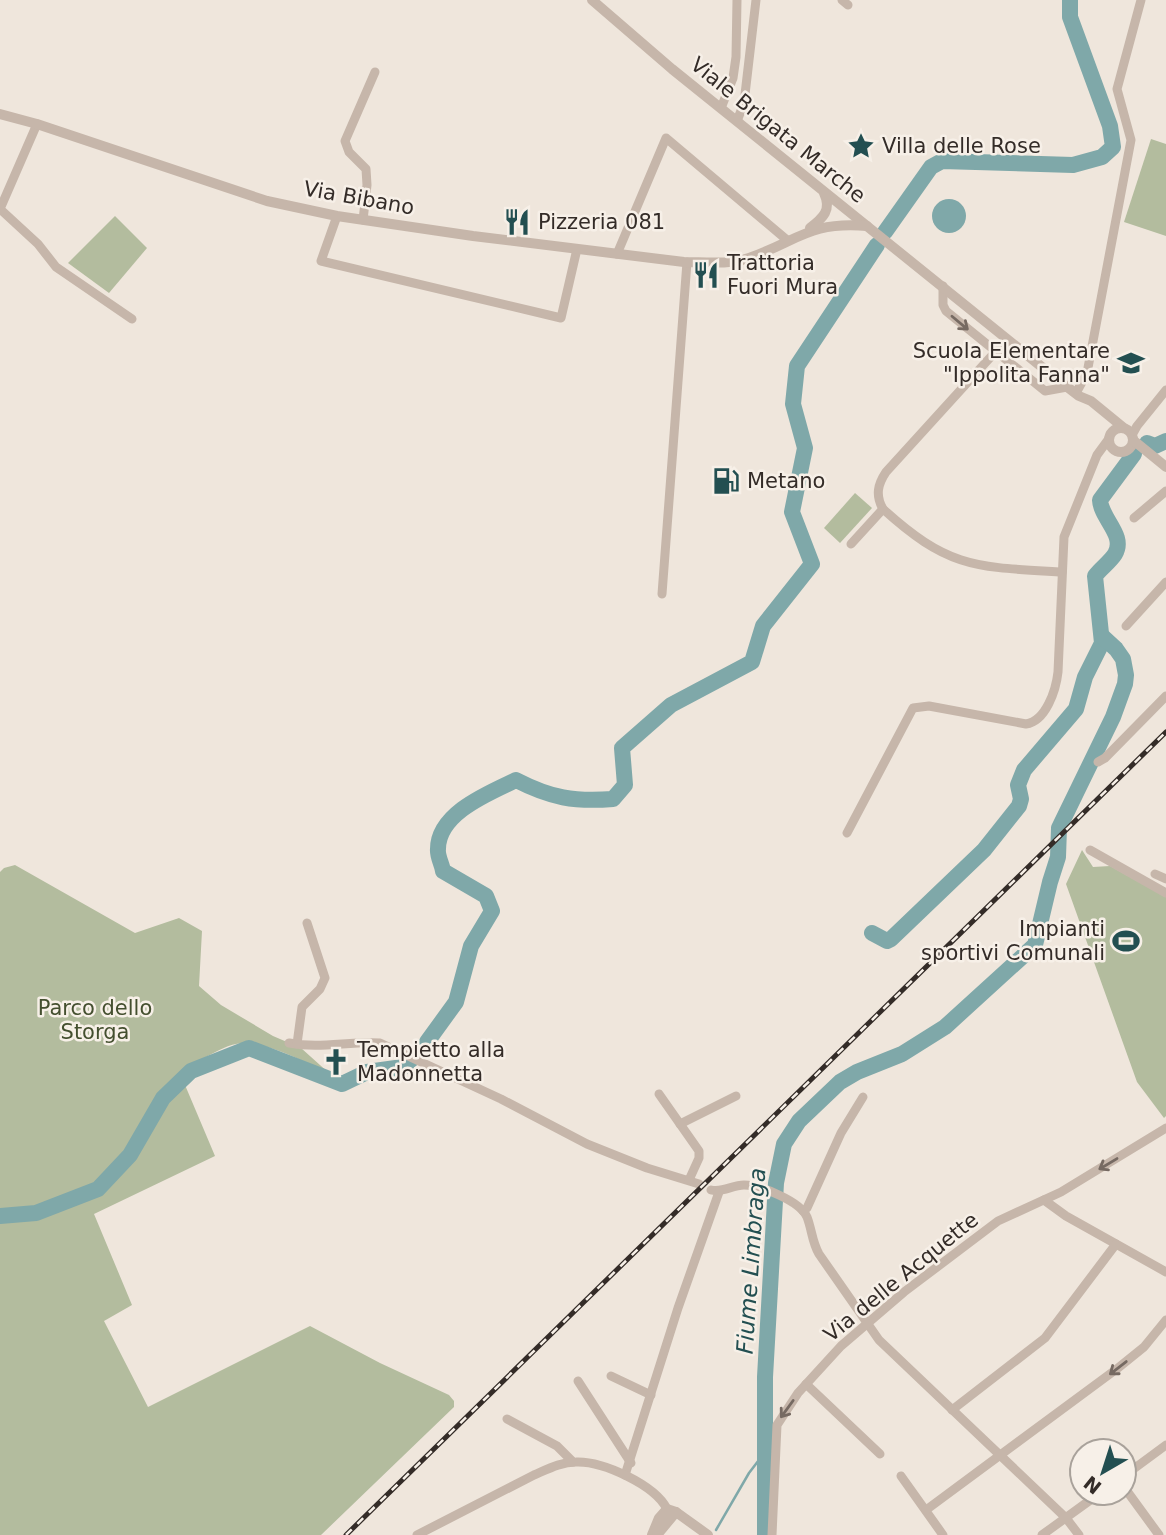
<svg xmlns="http://www.w3.org/2000/svg" width="1166" height="1535" viewBox="0 0 1166 1535" font-family="'DejaVu Sans',sans-serif">
  <style>
    .green { fill: #b3bc9e }
    .water { fill: #7fa8a9 }
    .lines { fill: none; stroke-linecap: round; stroke-linejoin: round }
    .stream { stroke: #7fa8a9; stroke-width: 2.5 }
    .river { stroke: #7fa8a9; stroke-width: 16 }
    .minor { stroke: #c6b6aa; stroke-width: 9 }
    .tertiary { stroke: #c6b6aa; stroke-width: 10 }
    .rail-casing { stroke: #342c28; stroke-width: 5 }
    .rail { stroke: #f7f0e8; stroke-width: 2.5; stroke-dasharray: 8; stroke-linecap: butt }
    .oneway { stroke: #766a62 }
    .labels { text-anchor: middle; dominant-baseline: central; stroke-width: 5; stroke-linejoin: round; paint-order: stroke }
    .street-label { font-size: 21px; fill: #342c28; stroke: #f7f0e8 }
    .poi-label { font-size: 21px; fill: #342c28; stroke: #f7f0e8; text-anchor: start }
    .park-label { font-size: 21px; fill: #444f2f; stroke: #f7f0e8 }
    .water-label { font-size: 23px; font-style: italic; fill: #234f51; stroke: #f7f0e8 }
  </style>
  <rect width="100%" height="100%" fill="#efe6dc"/>
  <g class="green">
    <polygon points="1151,139 1166,144 1166,236 1124,222"/>
    <polygon points="115,216 147,248 109,293 68,263"/>
    <polygon points="855,493 872,508 840,543 824,528"/>
    <polygon points="1082,850 1093,867 1110,866 1166,897 1166,1116 1164,1118 1137,1082 1066,884"/>
    <path d="M15 865 135 933 179 918 202 931 199 986 221 1005 273 1036 301 1048 330 1074C303 1062 272 1043 242 1043 229 1044 217 1051 206 1057 189 1065 174 1076 163 1091L172 1097 185 1085 215 1156 94 1214 132 1305 104 1321 148 1407 310 1326 380 1363 449 1395 454 1401V1407L321 1535H0V872L4 868Z"/>
  </g>
  <circle class="water" cx="949" cy="216" r="17"/>
  <g class="lines">
    <polyline class="stream" points="716,1530 749,1473 765,1452"/>
    <g class="river">
      <polyline points="885,232 931,167 942,161 1073,165 1102,157 1113,147 1110,126 1070,17 1070,0"/>
      <polyline points="1147,443 1155,446 1166,441"/>
      <path d="M872 933 887 941 891 939 984 850 1019 806 1021 799 1018 785 1024 770 1076 709 1085 677 1102 643 1095 576C1101 568 1110 562 1115 554 1126 535 1101 519 1100 500L1134 454"/>
      <path d="M427 1042 456 1002 471 946 492 911 486 896 443 871C442 864 437 856 438 849 438 813 489 793 516 780 551 798 574 802 613 799L625 785 622 748 671 705 752 662 763 626 812 564 792 512 805 448 793 404 797 366 877 245"/>
      <polyline points="0,1216 36,1213 98,1189 130,1155 163,1098 191,1071 249,1048 342,1084 367,1072 403,1067 416,1055"/>
      <polyline points="765,1535 765,1377 776,1183 784,1144 799,1121 840,1082 857,1072 902,1054 945,1027 1035,945 1050,882 1058,857 1059,828 1113,717 1125,684 1126,675 1123,659 1116,649 1103,637"/>
    </g>
    <g class="minor">
      <polyline points="842,0 848,5"/>
      <polyline points="721,108 733,78 736,57 737,0"/>
      <polyline points="737,121 744,103 756,0"/>
      <polyline points="37,124 0,209 38,244 56,267 132,319"/>
      <polyline points="337,216 321,261 561,318 577,249"/>
      <polyline points="363,220 367,185 366,169 349,152 345,141 375,72"/>
      <polyline points="617,254 666,138 787,240"/>
      <polyline points="943,286 943,305 946,311 1045,391 1067,387"/>
      <path d="M1007 339 886 472C878 484 875 495 883 509 949 569 976 567 1062 572"/>
      <polyline points="1076,393 1087,373 1131,140 1117,89 1141,0"/>
      <polyline points="1132,435 1137,426 1166,390"/>
      <polyline points="1134,518 1166,491"/>
      <polyline points="851,544 883,509"/>
      <polyline points="662,594 687,262"/>
      <polyline points="1126,626 1166,582"/>
      <polyline points="1098,762 1105,758 1166,696"/>
      <path d="M847 833 913 708 929 706 1026 724C1046 721 1056 690 1058 672L1064 537 1097 455 1108 440"/>
      <polyline points="1090,850 1166,893"/>
      <polyline points="1155,874 1166,879"/>
      <path d="M289 1043C320 1049 349 1041 380 1043L501 1099 587 1144 647 1168 699 1184"/>
      <polyline points="297,1044 302,1007 320,989 325,978 307,923"/>
      <polyline points="659,1094 699,1151 699,1158 689,1180"/>
      <polyline points="680,1124 736,1096"/>
      <path d="M711 1190C723 1193 732 1185 744 1185 760 1185 800 1201 807 1217 812 1230 812 1242 819 1254L879 1340 1066 1518 1079 1535"/>
      <polyline points="1044,1200 1066,1216 1166,1272"/>
      <polyline points="803,1211 807,1208 841,1133 863,1097"/>
      <polyline points="611,1376 651,1395"/>
      <polyline points="578,1381 631,1463"/>
      <polyline points="806,1384 880,1454"/>
      <polyline points="952,1410 1045,1338 1116,1244"/>
      <polyline points="507,1419 557,1446 573,1462"/>
      <polyline points="625,1475 678,1308 719,1192"/>
      <polyline points="901,1476 943,1535"/>
      <polyline points="1124,1476 1166,1445"/>
      <polyline points="1124,1487 1159,1535"/>
      <polyline points="926,1510 1118,1368 1144,1347 1166,1320"/>
      <path d="M417 1535 534 1475C548 1469 561 1462 576 1462 603 1461 655 1485 667 1509"/>
      <polyline points="772,1535 777,1425 798,1393 841,1346 904,1292 998,1221 1061,1192 1166,1128"/>
      <polyline points="1042,1535 1100,1493"/>
    </g>
    <g class="tertiary">
      <polyline points="592,0 672,69 1053,376 1079,396 1091,401 1124,428"/>
      <path d="M0 114 37 124 267 201 337 216 473 236 684 262C704 262 729 265 749 258 797 241 810 221 867 226"/>
      <path d="M810 228C823 218 832 210 824 193"/>
      <circle cx="1121" cy="440" r="12"/>
      <polyline points="1133,440 1166,467"/>
      <polyline points="652,1535 659,1518 667,1509 676,1512 708,1535"/>
      <polyline points="657,1535 676,1512"/>
    </g>
    <defs>
      <polyline id="rail" points="346,1535 1166,732"/>
    </defs>
    <use href="#rail" class="rail-casing"/>
    <use href="#rail" class="rail"/>
  </g>
  <defs><path id="oneway-shaft" d="M-6 0H5M1.5-3L5.5 0L1.5 3" fill="none" stroke-width="1.6" stroke-linecap="round" stroke-linejoin="round" transform="scale(1.75)"/></defs>
  <g class="oneway">
    <use href="#oneway-shaft" transform="translate(960 323) rotate(40)"/>
    <use href="#oneway-shaft" transform="translate(1108 1164) rotate(149)"/>
    <use href="#oneway-shaft" transform="translate(1118 1368) rotate(142)"/>
    <use href="#oneway-shaft" transform="translate(787 1409) rotate(126)"/>
  </g>
  <defs>
    <symbol id="sight-bare" viewBox="-9 -9 18 18"><path d="M0-6L1.8-2.2L6-1.7L2.9 1.2L3.7 5.4L0 3.3L-3.7 5.4L-2.9 1.2L-6-1.7L-1.8-2.2Z" fill="#234f51" stroke="#f7f0e8" stroke-width="2.5" paint-order="stroke"/></symbol>
    <symbol id="restaurant-bare" viewBox="-9 -9 18 18"><path d="M-5-6h1v4h1v-4h1v4h1v-4h1v5L-1.5 .5V6h-2V.5L-5-1ZM5-6V6H3V1.5H1.5Q1.5-4 5-6Z" fill="#234f51" stroke="#f7f0e8" stroke-width="2.5" paint-order="stroke"/></symbol>
    <symbol id="school-bare" viewBox="-9 -9 18 18"><path d="M0-5L7-2L0 1L-7-2ZM-4 1L0 2.5L4 1V4Q0 6-4 4Z" fill="#234f51" stroke="#f7f0e8" stroke-width="2.5" paint-order="stroke"/></symbol>
    <symbol id="fuel-bare" viewBox="-9 -9 18 18"><path d="M-5.5-6h7V0h2V4h1.3V-2.5L3-4.5l.8-.8L6-3V5H2.5V1h-1V6h-7ZM-4.2-4.7v3.2H.2V-4.7Z" fill="#234f51" stroke="#f7f0e8" stroke-width="2.5" paint-order="stroke"/></symbol>
    <symbol id="stadium-bare" viewBox="-9 -9 18 18"><path d="M0-5a6.5 5 0 1 0 0 10a6.5 5 0 1 0 0-10ZM-3.5-1.8h7v3.6h-7Z" fill="#234f51" stroke="#f7f0e8" stroke-width="2.5" paint-order="stroke"/></symbol>
    <symbol id="church-bare" viewBox="-9 -9 18 18"><path d="M-1.2-6h2.4v3.5h3.3v2.4h-3.3V6h-2.4V-.1h-3.3v-2.4h3.3Z" fill="#234f51" stroke="#f7f0e8" stroke-width="2.5" paint-order="stroke"/></symbol>
  </defs>
  <g fill-rule="evenodd">
    <use href="#sight-bare" x="842" y="127" width="38" height="38"/>
    <use href="#restaurant-bare" x="498" y="203" width="38" height="38"/>
    <use href="#restaurant-bare" x="687" y="256" width="38" height="38"/>
    <use href="#school-bare" x="1112" y="344" width="38" height="38"/>
    <use href="#fuel-bare" x="707" y="462" width="38" height="38"/>
    <use href="#stadium-bare" x="1107" y="922" width="38" height="38"/>
    <use href="#church-bare" x="317" y="1043" width="38" height="38"/>
  </g>
  <g class="labels">
    <g class="street-label">
      <text transform="translate(778 130) rotate(39)">Viale Brigata Marche</text>
      <text transform="translate(359 198) rotate(10)">Via Bibano</text>
      <text transform="translate(901 1277) rotate(-39)">Via delle Acquette</text>
    </g>
    <g class="poi-label">
      <text x="882" y="146">Villa delle Rose</text>
      <text x="538" y="222">Pizzeria 081</text>
      <text x="727" y="263">Trattoria<tspan x="727" dy="24">Fuori Mura</tspan></text>
      <text x="1110" y="351" text-anchor="end">Scuola Elementare<tspan x="1110" dy="24">"Ippolita Fanna"</tspan></text>
      <text x="747" y="481">Metano</text>
      <text x="1105" y="929" text-anchor="end">Impianti<tspan x="1105" dy="24">sportivi Comunali</tspan></text>
      <text x="357" y="1050">Tempietto alla<tspan x="357" dy="24">Madonnetta</tspan></text>
    </g>
    <g class="park-label">
      <text x="95" y="1008">Parco dello<tspan x="95" dy="24">Storga</tspan></text>
    </g>
    <g class="water-label">
      <text transform="translate(751 1261) rotate(-86)">Fiume Limbraga</text>
    </g>
  </g>
  <g transform="translate(1103 1472) rotate(219)"><circle r="33" fill="#f7f0e8" stroke="#a9a29b" stroke-width="2"/>
  <path d="M0-5L12 26L0 18L-12 26Z" fill="#234f51"/>
  <text y="-10" font-size="19" font-weight="bold" text-anchor="middle" fill="#342c28">N</text>
  </g>
</svg>
